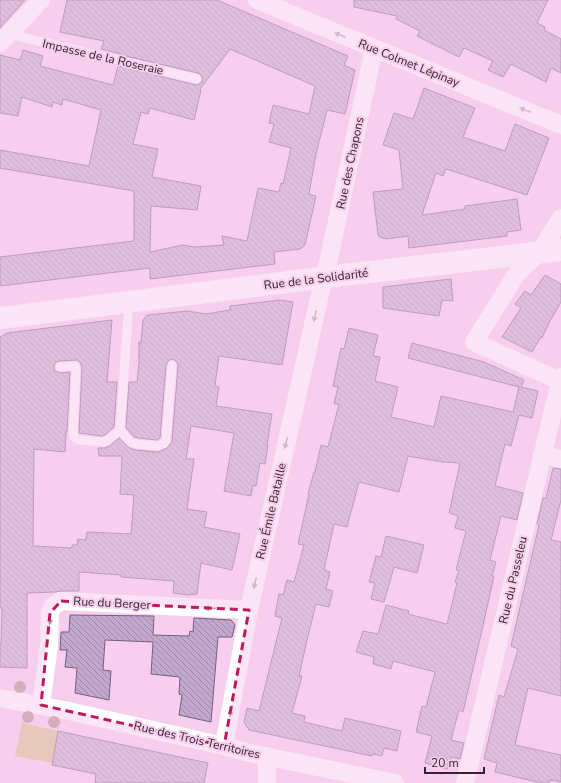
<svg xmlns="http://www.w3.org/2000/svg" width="561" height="783" viewBox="0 0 561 783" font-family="'Nunito Sans',sans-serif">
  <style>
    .park { fill: #d2c184 }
    .building { fill: url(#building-back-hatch); stroke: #775f82; fill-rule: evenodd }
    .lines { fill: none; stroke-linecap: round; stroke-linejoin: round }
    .lane { stroke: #fff; stroke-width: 9 }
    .street { stroke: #fff; stroke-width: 18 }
    .secondary { stroke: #fff; stroke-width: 22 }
    .tree { fill: #a48b7e }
    .oneway { fill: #a39ca1 }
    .marked { fill: none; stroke: #c2185b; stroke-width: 3; stroke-dasharray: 8 5; stroke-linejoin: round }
    .labels { text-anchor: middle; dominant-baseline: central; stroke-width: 4; stroke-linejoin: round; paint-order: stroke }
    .street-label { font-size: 12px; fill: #33242f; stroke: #f7ceed }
  </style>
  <defs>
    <pattern id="building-back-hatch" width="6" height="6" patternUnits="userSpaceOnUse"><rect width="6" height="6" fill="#c2a8ce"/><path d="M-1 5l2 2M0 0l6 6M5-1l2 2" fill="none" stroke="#9e89a8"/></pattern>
  </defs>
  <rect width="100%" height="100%" fill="#f7ceed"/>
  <polygon class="park" points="22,723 58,731 52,763 15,756"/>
  <g class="building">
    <polygon points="0,0 25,0 0,28"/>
    <path d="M67 0H217L348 56 344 65 355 70 345 114 327 110 316 154 309 194 316 196 305 245 300 249 274 252 275 264 150 279V268L0 286V257L134 241V191L0 168V150L89 166 101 110 63 99 62 105 53 102 52 107 22 97 18 116 0 113V55L20 60 23 50 43 56 40 66 113 85 118 66 196 85 201 83 203 80 201 75 198 73 121 55V54L101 49 104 41 60 32ZM230 49 315 86 309 114 273 105 269 123 274 124 269 142 291 148 283 184 281 183 279 192 258 188 247 241 222 236 224 245 194 247 183 245 150 252 151 206 197 210 201 186 152 177 158 149 133 144 141 112 148 114 150 108 194 120 201 90 200 89Z"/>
    <polygon points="354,0 548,0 537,23 545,27 544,30 561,39 561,73 551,68 546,82 511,64 503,77 488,70 493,61 464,48 459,57 417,36 420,31 396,19 397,16 354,7"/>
    <polygon points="424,88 475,108 463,137 505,151 515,124 549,138 527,195 446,169 443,176 436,173 422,215 465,209 465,206 517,199 521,230 507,232 507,236 409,248 408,236 386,239 380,237 378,235 373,192 403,189 399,150 383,145 394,113 413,119"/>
    <polygon points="545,275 561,284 561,302 550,321 542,338 541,337 532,352 502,337 521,308 515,304 525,291 531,295"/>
    <polygon points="451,279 453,301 442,300 439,316 383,308 383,287"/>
    <polygon points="280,300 293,302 282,365 219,356 215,386 219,387 216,406 272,414 267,445 268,445 265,464 260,463 256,486 253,485 251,496 224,491 234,433 191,426 186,459 194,459 187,509 207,512 204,527 240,534 232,570 201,563 197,594 188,595 173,593 174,581 121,577 121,575 79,572 79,591 62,591 55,592 27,593 27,668 0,667 0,644 1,644 2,608 0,608 0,337 7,333 112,320 107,382 117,382 114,427 105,435 102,436 79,433 82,367 80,362 77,360 59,361 56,362 54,365 54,368 55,371 60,373 70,372 67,432 66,432 65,452 34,449 33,546 72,548 72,545 77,545 78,539 86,540 87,532 131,534 134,495 120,494 122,456 99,456 98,448 105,448 110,446 119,438 129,448 136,450 158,452 167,448 172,442 178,365 177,362 173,359 169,360 166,365 160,438 157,440 138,438 134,437 126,428 129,382 137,382 139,363 139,342 141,343 143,320 147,315 188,311 206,314 230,310 230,306"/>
    <polygon points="349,328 378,335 373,356 380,357 375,381 398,387 391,417 434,427 441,396 513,412 519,387 408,358 412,343 484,362 524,380 521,387 538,391 532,418 519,415 511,446 505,444 495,486 523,493 517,520 501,516 490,560 496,562 492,576 494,576 482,630 463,712 459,710 451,740 464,743 460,759 451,757 448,769 425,763 432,736 416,732 422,706 426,707 435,672 393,661 391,669 373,664 374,657 356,652 363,631 378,634 386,605 409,611 408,614 447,624 457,583 455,582 459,570 456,570 466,531 455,528 458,516 449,513 460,463 443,462 408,456 399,492 359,482 347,527 334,524 324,570 330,572 326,589 333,591 329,607 316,604 307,640 299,676 302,676 292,713 305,716 304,722 342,731 345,718 401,731 397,751 384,748 382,756 373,754 372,756 249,730 244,722 247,708 259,711 282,618 275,616 279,594 283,595 287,580 294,582 304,545 298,544 309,494 308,494 314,472 315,472 321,445 328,447 339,404 334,404 338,387 333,386 341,348 344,349"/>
    <polygon points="553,468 561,469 561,500 551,540 561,542 561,696 528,688 515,745 561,755 561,782 550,780 549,783 541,783 495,772 497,763 484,759 499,695 504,697 518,649 511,646 539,525 537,524 543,498 546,498"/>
    <polygon points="386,536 424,545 417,573 394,567 384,602 371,599 375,583 369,582 376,556 381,557"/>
    <polygon points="70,615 154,616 153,635 189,636 190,631 193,632 194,618 231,620 235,625 232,637 218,637 211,722 179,715 182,695 179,694 180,677 151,674 153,642 105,640 103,670 111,671 109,700 75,693 77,668 65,667 67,650 60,650 61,632 69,632"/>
    <polygon points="58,731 208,763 204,783 95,783 96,774 52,765"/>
  </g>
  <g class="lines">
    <g class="lane">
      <polyline points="9,34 197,79"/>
      <polyline points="60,367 75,366 76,369 73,432 74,437 78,440 103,442 108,440 120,430 129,302"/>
      <polyline points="120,430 131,442 137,444 158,446 163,444 166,441 172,365"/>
    </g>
    <g class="street">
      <polyline points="257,0 561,125"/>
      <polyline points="0,43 41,0"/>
      <polyline points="560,381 474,342 517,273 539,253 561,218"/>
      <polyline points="542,455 561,459"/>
      <polyline points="0,698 64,710 224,746 245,752 395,783"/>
      <polyline points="41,705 49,646 50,613 53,606 61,601 249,610"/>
      <polyline points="224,746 249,610 320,294 329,258 374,49"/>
      <polyline points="267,783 267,756"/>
      <polyline points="465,783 561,377"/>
    </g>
    <polyline class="secondary" points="0,318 344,275 561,250"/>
  </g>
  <g class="tree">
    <circle cx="20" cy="687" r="6"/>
    <circle cx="28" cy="717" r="6"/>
    <circle cx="54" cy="722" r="6"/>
  </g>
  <defs><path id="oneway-solid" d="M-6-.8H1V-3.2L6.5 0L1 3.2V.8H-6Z"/></defs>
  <g class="oneway">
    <use href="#oneway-solid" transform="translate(340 35) rotate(-157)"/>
    <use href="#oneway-solid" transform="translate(525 110) rotate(-158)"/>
    <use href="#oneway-solid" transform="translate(315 316) rotate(103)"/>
    <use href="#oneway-solid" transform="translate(286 443) rotate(103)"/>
    <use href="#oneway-solid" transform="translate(255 583) rotate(103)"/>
    <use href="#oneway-solid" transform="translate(210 608) rotate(-177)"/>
    <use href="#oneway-solid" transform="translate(50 619) rotate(93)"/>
    <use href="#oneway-solid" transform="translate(231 711) rotate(100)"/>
  </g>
  <path d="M0 0H561V783H0ZM61 601 249 610 224 746 41 705 50 613Z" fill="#f7ceed" fill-opacity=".55" fill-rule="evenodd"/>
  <path class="marked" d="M61 601 249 610 224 746 41 705 50 613Z"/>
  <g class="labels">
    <g class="street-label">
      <text transform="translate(103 57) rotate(13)">Impasse de la Roseraie</text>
      <text transform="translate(409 63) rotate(22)">Rue Colmet Lépinay</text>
      <text transform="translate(350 163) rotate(-78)">Rue des Chapons</text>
      <text transform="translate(316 279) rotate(-7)">Rue de la Solidarité</text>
      <text transform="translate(271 511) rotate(-77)">Rue Émile Bataille</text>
      <text transform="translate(513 580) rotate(-77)">Rue du Passeleu</text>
      <text transform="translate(112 603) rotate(3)">Rue du Berger</text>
      <text transform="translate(197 740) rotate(13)">Rue des Trois Territoires</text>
    </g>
  </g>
  <path d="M425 767v6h59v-6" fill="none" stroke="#33242f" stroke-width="2"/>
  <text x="431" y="767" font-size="12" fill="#33242f" stroke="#f7ceed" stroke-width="3" paint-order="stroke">20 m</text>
</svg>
